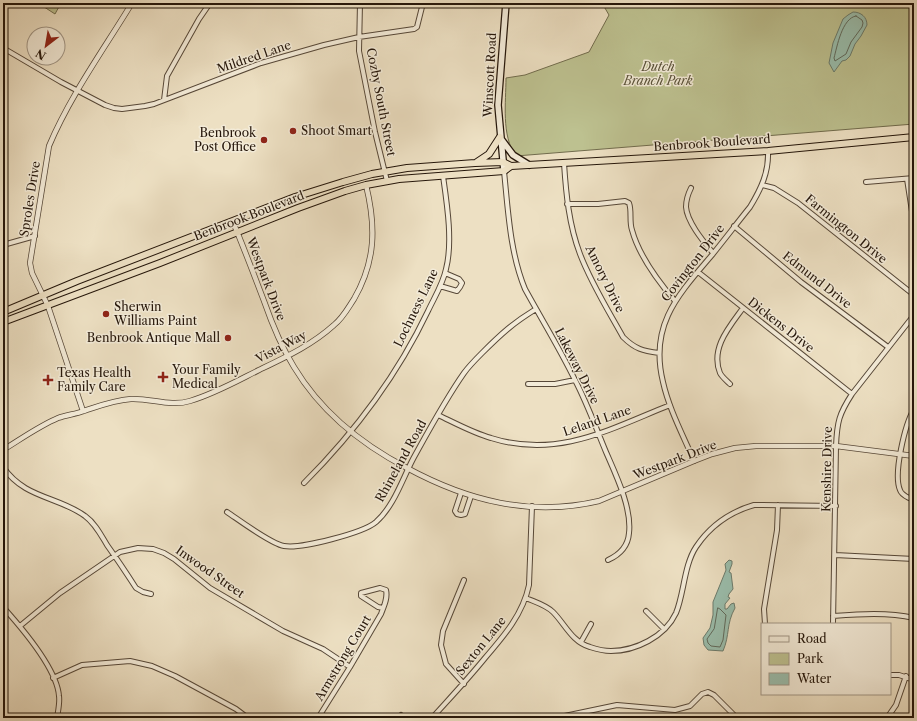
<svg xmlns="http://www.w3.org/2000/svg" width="917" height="721" font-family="'Libre Caslon Text',serif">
  <rect width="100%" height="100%" fill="#ede0c3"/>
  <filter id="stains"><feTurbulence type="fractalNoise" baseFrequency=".005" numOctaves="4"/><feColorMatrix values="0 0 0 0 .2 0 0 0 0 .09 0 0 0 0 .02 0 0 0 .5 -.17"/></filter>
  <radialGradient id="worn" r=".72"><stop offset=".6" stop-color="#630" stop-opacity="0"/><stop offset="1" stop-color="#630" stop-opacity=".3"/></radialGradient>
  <!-- green -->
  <path fill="#bdc190" stroke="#716c4d" d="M38,3H61L55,14Z
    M602,3H914V124L516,156C501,136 506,102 506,78L525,75L589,52L609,15Z"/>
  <!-- water -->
  <path fill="#9abead" stroke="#6b7b6c" d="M853,12C861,12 867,17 867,25L861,36L855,44L850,56L846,60L842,61L834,72L829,63L833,43L843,19L848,15Z
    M729,560L732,561V564L729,572L731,573L733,589L729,594L728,597L730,598L725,604V609H727L731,604L734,603L735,608C726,624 730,635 723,651L708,650L704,645L703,638L710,628L713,615V602L726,570L725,564Z"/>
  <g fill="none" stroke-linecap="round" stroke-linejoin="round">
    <!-- shore -->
    <path stroke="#606a5c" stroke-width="1" d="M856,16L862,20L863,23L862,27L851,42L846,54L835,61L834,58C837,47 842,18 856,16Z
      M718,608L720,609L726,615L723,640L720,647L711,646L708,643L707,639L714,629Z"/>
    <!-- minor casing -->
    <g stroke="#574838" stroke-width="6">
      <path id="minor" d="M212,3L228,5L239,3
        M360,3L359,51L375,132L387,181
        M3,48L61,82L105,105L114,108L122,109L145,106L154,104L261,63L324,45L359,37L414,29L417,27L423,3
        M164,100L167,76L199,19L210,3
        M564,163C566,194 569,225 580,254C591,283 608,310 623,337C635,349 643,351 659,353
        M504,171C508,210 510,253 525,289C542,320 560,349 575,380C587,403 596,428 606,452C616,475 632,508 629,533C628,547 619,555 608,560
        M907,179L913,218
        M866,182L914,178
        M762,185L774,188L798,203L914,295
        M691,188C688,194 686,200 686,207C687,222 704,242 713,253
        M567,204H598L625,201L629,203C632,211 629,221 632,230C639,256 657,280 675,301
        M734,226L801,282L888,347
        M3,245L35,236
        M698,272L852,394
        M440,286L457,291L460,287L462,283L459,279L445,273
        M528,384H555L575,380
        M730,384C727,381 722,377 720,373C710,348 730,326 743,308
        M438,415C455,423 473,433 491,438C558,459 610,429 670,405
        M694,461C683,435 669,409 663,382C649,325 678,295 712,255C725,239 737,223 750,207C761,189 769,172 768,151
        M3,467C25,499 58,496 85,516C95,523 101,535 107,545C117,559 127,574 136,588L143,592L151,594
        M304,483C354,433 397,376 428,311C434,298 443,284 446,269C453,242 447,204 443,176
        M461,493L455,511L457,514L461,515L465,514L471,496
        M909,498C905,496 901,494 900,490C893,474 905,424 914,409
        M227,512C239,520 271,544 284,546C301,549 363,533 376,522C394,506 402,480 413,459C429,430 445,400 464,373C469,366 476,359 482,353C501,334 513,323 536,309
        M835,555L914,559
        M464,580L443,631L441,645L446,664L464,684
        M526,598C535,602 546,605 553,612C565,624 572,642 590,647C596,649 604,651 611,651C635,651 665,637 676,613C684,594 684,565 696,547C710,526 730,512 754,505L836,506
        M3,607C21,627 57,669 59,696C60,703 58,711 57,718
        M646,611L664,629
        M833,616C860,614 888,612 914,618
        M765,624L764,609L777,530L778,505
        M833,624L836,446C837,422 839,414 852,394L914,315
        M20,626L60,593L120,552L138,548L153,549L164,553L174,559L210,588L283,631L323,649L350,667
        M581,642L591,624
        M890,675H899L914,680
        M53,678L82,665L130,661L152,666L175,676L236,709L248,718
        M401,715L404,718
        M318,718L350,667L381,614C384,606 388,598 386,590L380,588L361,593V596L378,607L383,608
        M432,718C450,698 468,679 485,658C504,636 523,614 529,585L532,506
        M555,718L617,705L675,710L690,706L702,694L708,692L714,695L737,718
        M887,718L896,705L906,676"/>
    </g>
    <!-- tertiary casing -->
    <g stroke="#574838" stroke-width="6">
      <path id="tertiary" d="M233,222C244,248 254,275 264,301C272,324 281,346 294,367C321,412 361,444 407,468C468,501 531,517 599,501L694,461L712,454L735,448L756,446H836L914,456
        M83,411L48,306L32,273L30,263L49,146C70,96 104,49 132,3
        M3,450C21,439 39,426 58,418C66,415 76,414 84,411C99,406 114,400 131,399C151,398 170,407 190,401C214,394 237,381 259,370C286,357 312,345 334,325C343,318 348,308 354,299C376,261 376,226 366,185"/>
    </g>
    <!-- secondary casing -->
    <g stroke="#25160a" stroke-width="8">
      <path id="secondary" d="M501,139L513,155L529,165
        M504,171L498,105L506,3"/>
    </g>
    <!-- trunk casing -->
    <g stroke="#25160a" stroke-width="8">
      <path id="trunk" d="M477,162L489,154L500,137
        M3,312L77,281L295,197L343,182L372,174L407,168L475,163L503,162L511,166
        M3,322L160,263L298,208L345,191L366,185L399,179L504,171L511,166L768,151L914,137"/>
    </g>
    <!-- minor -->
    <use href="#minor" stroke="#f3ebd8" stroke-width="4"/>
    <!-- tertiary -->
    <use href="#tertiary" stroke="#f3ebd8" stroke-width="4.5"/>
    <!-- secondary -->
    <use href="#secondary" stroke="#f3ebd8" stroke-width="5.5"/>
    <!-- trunk -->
    <use href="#trunk" stroke="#ede0c3" stroke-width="6"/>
  </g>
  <!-- markers -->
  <g fill="#8f2418" stroke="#f3ebd8" stroke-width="1.5">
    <circle cx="293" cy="131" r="4"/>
    <circle cx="264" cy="140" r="4"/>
    <circle cx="106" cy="314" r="4"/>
    <circle cx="228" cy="338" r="4"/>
    <path d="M161 371h4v4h4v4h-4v4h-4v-4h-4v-4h4z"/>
    <path d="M46 374h4v4h4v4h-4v4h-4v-4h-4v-4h4z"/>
  </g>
  <g text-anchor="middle" stroke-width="3" stroke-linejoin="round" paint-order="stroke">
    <!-- street labels -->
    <g font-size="12" fill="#25160a" stroke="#f3ebd8">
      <text transform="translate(254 57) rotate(-19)" y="4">Mildred Lane</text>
      <text transform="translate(490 75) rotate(-87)" y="4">Winscott Road</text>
      <text transform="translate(381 102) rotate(79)" y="4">Cozby South Street</text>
      <text transform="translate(712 143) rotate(-4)" y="4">Benbrook Boulevard</text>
      <text transform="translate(30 199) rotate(-81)" y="4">Sproles Drive</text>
      <text transform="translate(249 216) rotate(-21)" y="4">Benbrook Boulevard</text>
      <text transform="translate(846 229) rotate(39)" y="4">Farmington Drive</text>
      <text transform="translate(693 263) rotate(-52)" y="4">Covington Drive</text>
      <text transform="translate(266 279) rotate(69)" y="4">Westpark Drive</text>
      <text transform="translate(605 279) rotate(64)" y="4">Amory Drive</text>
      <text transform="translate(817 280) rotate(38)" y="4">Edmund Drive</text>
      <text transform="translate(416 308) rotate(-64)" y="4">Lochness Lane</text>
      <text transform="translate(781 325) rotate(38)" y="4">Dickens Drive</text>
      <text transform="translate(281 347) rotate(-28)" y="4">Vista Way</text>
      <text transform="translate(577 366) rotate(63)" y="4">Lakeway Drive</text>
      <text transform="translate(597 421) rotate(-19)" y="4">Leland Lane</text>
      <text transform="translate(675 460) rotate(-21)" y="4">Westpark Drive</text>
      <text transform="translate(401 461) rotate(-61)" y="4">Rhineland Road</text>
      <text transform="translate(827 469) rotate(-89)" y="4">Kenshire Drive</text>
      <text transform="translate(210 572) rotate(35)" y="4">Inwood Street</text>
      <text transform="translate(481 646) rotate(-51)" y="4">Sexton Lane</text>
      <text transform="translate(343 658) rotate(-59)" y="4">Armstrong Court</text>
    </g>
    <!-- park labels -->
    <g font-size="12" font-style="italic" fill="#5a5239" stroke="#f3ebd8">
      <text x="658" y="71">Dutch<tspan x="658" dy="14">Branch Park</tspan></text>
    </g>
    <!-- poi labels -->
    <g font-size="12" fill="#25160a" stroke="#f3ebd8" text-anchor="start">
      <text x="301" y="135">Shoot Smart</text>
      <text x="256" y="137" text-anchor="end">Benbrook<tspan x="256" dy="14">Post Office</tspan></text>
      <text x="114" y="311">Sherwin<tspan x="114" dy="14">Williams Paint</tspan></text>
      <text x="220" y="342" text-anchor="end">Benbrook Antique Mall</text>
      <text x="172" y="374">Your Family<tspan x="172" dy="14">Medical</tspan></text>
      <text x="57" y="377">Texas Health<tspan x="57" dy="14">Family Care</tspan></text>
    </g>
  </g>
  <!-- margin -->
  <rect width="917" height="721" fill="none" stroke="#ede0c3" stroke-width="16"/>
  <rect x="4" y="4" width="909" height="713" fill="none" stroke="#25160a" stroke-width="2"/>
  <rect x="8" y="8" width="901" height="705" fill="none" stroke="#25160a"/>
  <!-- legend -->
  <rect x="761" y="623" width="130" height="72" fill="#f3ebd8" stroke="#a19686"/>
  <rect x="769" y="636" width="20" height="6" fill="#f3ebd8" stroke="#a19686"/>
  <text x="797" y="643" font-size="12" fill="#25160a">Road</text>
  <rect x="769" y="653" width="20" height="12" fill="#bdc190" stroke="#a19686"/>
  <text x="797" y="663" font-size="12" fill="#25160a">Park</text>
  <rect x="769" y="673" width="20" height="12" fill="#9abead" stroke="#a19686"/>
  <text x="797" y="683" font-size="12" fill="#25160a">Water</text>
  <!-- north arrow -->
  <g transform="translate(46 46) rotate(211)"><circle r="19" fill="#f3ebd8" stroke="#a19686"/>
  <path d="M0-3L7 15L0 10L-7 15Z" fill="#8f2418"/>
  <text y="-6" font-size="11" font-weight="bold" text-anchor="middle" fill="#25160a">N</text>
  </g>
  <rect width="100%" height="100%" filter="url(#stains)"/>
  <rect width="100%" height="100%" fill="url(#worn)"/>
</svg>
